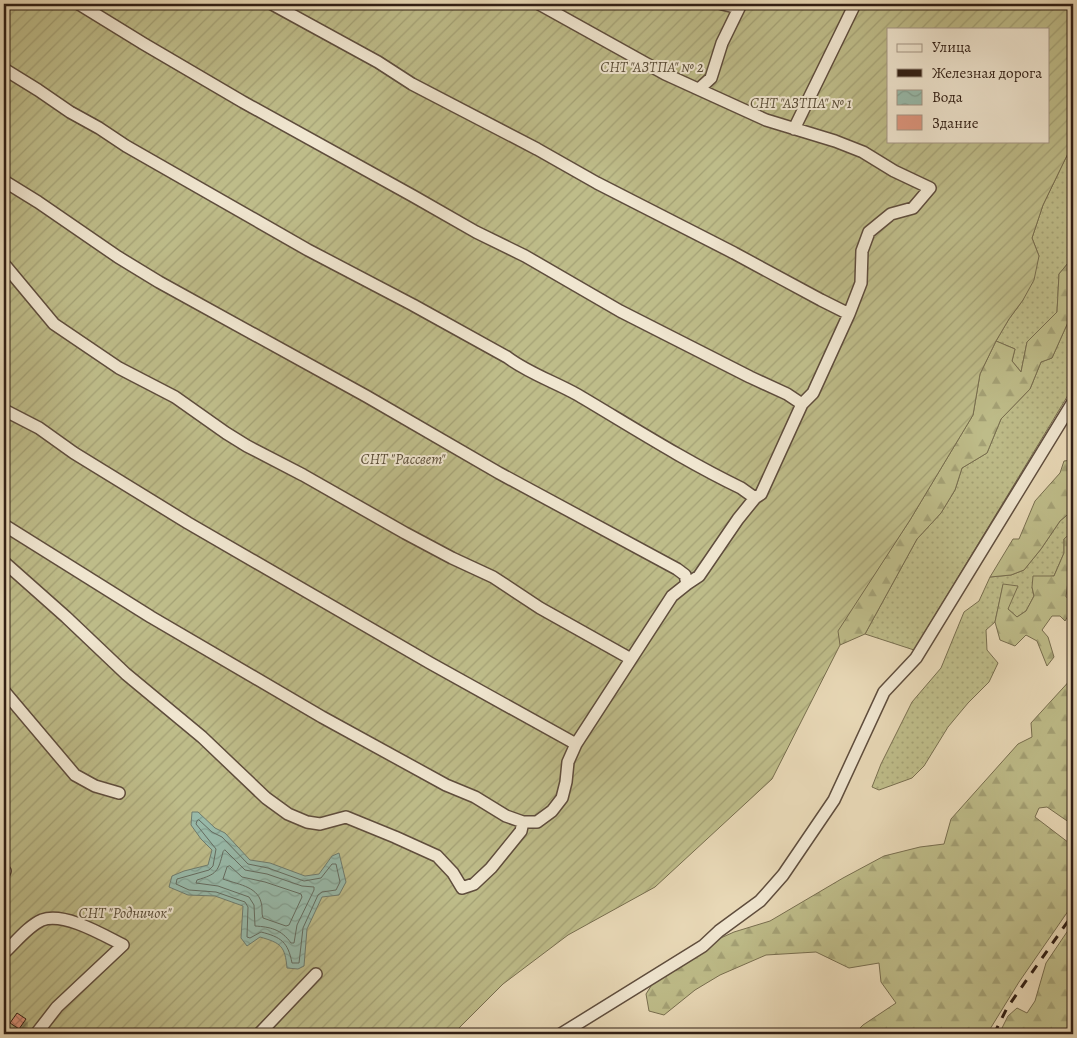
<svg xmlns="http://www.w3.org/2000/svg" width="1077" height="1038" font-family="Alegreya,serif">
  <defs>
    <pattern id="grass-dots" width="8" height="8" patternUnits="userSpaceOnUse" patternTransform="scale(1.25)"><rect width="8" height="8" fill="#bebc89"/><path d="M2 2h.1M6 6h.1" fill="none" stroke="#a4a175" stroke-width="1.8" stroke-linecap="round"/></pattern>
    <pattern id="forest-firs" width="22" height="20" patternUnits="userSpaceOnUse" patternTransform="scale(1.25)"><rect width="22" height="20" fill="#bebc89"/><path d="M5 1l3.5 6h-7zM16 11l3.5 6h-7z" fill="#a4a175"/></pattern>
    <pattern id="garden-furrows" width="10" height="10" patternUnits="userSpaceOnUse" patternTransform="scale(1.25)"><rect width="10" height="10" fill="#bebc89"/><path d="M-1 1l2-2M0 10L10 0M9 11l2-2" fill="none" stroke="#a4a175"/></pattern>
    <pattern id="water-waves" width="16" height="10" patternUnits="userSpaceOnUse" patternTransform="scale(1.25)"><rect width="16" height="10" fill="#98baaa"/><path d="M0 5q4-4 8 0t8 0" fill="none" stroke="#839f91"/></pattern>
    <pattern id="building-cross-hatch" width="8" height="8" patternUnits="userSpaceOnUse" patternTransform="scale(1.25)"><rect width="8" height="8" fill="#de967e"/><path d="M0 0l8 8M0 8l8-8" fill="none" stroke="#b57a66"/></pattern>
    <filter id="shadow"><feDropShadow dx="2.5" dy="4.5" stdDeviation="1" flood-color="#0004"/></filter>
  </defs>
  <rect width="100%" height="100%" fill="#e8d8b6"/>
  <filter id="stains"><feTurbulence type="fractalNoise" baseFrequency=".004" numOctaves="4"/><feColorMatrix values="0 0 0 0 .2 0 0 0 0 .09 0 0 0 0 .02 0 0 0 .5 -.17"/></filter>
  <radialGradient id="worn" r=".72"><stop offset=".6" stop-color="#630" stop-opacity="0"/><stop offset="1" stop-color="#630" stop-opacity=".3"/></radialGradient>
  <!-- grass -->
  <path fill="url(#grass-dots)" stroke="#786e4f" d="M1073,143V257L1059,274L1057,312L1027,342L1021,372L1012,361L1015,349L996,341L1009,319L1023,300L1039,256L1032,238L1043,205Z
    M1073,311V387L914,650L865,634L917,539L941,513L955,490L962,468L987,453L1001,419L1030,389L1041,362L1052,358Z
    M1073,510V531L1064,539V553L1054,576L1045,577L1032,587L1034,596L1026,611L1017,617L1008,609L1003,585L995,622L986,630L987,650L998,663L989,682L968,703L948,727L924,766L912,778L879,790L872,787L881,764L912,702L941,668L964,612L979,601L990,577L1011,575L1024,570L1041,549L1060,521Z"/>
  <!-- forest -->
  <path fill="url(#forest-firs)" stroke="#786e4f" d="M1073,257V311L1052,358L1041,362L1030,389L1001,419L987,453L962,468L955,490L941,513L917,539L865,634L840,645L837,631L910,520L973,415L980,374L996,341L1015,349L1012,361L1021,372L1027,342L1057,312L1059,274Z
    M1072,450L1073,510L1060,521L1041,549L1024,570L1011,575L990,577L1013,539H1019L1035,501L1060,473L1064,461L1072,460Z
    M1073,531V573L1068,581L1066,597L1073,600V608L1065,621L1060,616H1052L1042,630L1048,637L1054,657L1047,666L1037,641L1026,635L1015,646L1000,640L995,622L1003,584L1018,586L1008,609L1017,617L1026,611L1034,596L1032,587L1033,576H1054L1064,553V539Z
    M1073,677V825L1047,807L1039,808L1035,817L1073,846V904L1019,982L987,1034H854L863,1025L896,1003L881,982L879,963L849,968L816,952L766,955L720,975L695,990L664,1015L649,1011L646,994L658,975L703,946L734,932L770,921L843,878L884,856L920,847L944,844L951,819L1018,744L1032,737L1031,723Z
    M1073,923V1034H999L1008,1016L1017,1008L1027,1013L1035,1001L1046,963Z"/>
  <!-- garden -->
  <path fill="url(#garden-furrows)" stroke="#786e4f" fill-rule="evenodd" d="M4,4H1073V143L1043,205L1032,238L1039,256L1034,280L1023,300L1009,319L996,341L980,374L973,415L910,520L838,631L840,645L772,779L655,887L568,935L503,984L453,1034H4ZM888,29H1048V141H888Z"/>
  <!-- water -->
  <path fill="url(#water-waves)" stroke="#6f7c6e" d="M192,812H198L215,828L225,833L250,860L270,863L305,876L319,874L332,856L339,853L346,882L339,895L322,897L307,929L304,966L298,969L287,968C285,946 281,943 260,937L247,946L241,938L243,906L215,896L188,895L169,887L172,876L184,871L208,865L212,850L201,839L191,825Z"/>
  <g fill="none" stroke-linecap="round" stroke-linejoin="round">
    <!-- shore -->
    <path stroke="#646c60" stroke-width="1" d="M199,820L212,832L222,837L248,864L268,868L304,881L321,878L332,864H336L340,882L336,890L322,892L318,895L303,928L299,963H292C288,942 281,937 261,932L250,938L247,937L248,907L245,902L216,892L189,890L176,884L177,879L209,870L213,866L216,849L196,824L197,821Z
      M225,850L245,870L267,874L302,886L314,887V890L297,925L294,943H291C281,929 270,927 255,926L254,905L249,897L218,886L196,883L197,880C217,874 218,872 223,852Z
      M230,866L242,877L265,882L301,894L302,897L289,925L286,926L263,918C261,913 263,907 261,902C257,886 236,884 223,879L227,867Z"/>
  </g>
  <!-- building -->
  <path fill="url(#building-cross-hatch)" stroke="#311f15" filter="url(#shadow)" d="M17,1013L26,1019L19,1029L10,1023Z"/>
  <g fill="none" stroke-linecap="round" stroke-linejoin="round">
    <!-- minor casing -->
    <g stroke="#5f4d3d" stroke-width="14">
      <path id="minor" d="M79,4L144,44L243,102L413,196L476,232L525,256L620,311L750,377L787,394L802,404
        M539,4L665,74L766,120L835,141L863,152L894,171L930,188L913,208L891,214L869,232L862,251L861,283L849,314
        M722,4L739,8
        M4,69L38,90L70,112L99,128L126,146L308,250L413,305L507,357C528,373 555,382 578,395C632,427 685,461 741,488L755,498
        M699,89L711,78L722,43L741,4
        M794,129L855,4
        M4,181L38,202L118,257L159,282L366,396L499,473L677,569L685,575L687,584
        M4,264L54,324L119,368L175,397L226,433L247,446L303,475L405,533L452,558L493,577L540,608L631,659
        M4,410L39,428L74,453L188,523L430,663L576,744
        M4,525L151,617L322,717L446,785L475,797L506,816L523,822
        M4,562L66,617L126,674L202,737L266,798L288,814L307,822L320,824L346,817L395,837L437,856L453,873L462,888L474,884L491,868L521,831L523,822H537L552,811L562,798L566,782L568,762L576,744L672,596L687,584L699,576L738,519L755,498L761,494L802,404L813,393L849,314L821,300L734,253L597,183L537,149L412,84L378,62L272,4
        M4,691L75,775L95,786L119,793
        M4,873L5,871
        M4,953C15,943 28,926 42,920C65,912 103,935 123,945L57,1007L36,1034
        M259,1034L316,974
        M561,1034L703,946L719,931L760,901L783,875L834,800L884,692L916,658L1073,402"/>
    </g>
    <!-- minor -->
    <use href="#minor" stroke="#f0e6d0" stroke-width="11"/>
    <!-- rail -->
    <path stroke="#311f15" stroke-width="3" stroke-dasharray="9 9" stroke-linecap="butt" d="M994,1034L1007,1008L1073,914"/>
  </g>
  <g text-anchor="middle" stroke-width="4" stroke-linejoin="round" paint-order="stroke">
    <!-- park labels -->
    <g font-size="15" font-style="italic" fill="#5b4e38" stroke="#f0e6d0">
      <text x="652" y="72">СНТ "АЗТПА" № 2</text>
      <text x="801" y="108">СНТ "АЗТПА" № 1</text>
      <text x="403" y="464">СНТ "Рассвет"</text>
      <text x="125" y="918">СНТ "Родничок"</text>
    </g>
  </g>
  <!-- margin -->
  <rect width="1077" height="1038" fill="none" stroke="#e8d8b6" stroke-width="20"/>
  <rect x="5" y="5" width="1067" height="1028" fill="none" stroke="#311f15" stroke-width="2.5"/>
  <rect x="10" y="10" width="1057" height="1018" fill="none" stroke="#311f15"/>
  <!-- legend -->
  <rect x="887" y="28" width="162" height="115" fill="#f0e6d0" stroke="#a49685"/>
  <rect x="897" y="44" width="25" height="8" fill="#f0e6d0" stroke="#a49685"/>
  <text x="932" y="52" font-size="15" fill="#311f15">Улица</text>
  <rect x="897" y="69" width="25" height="8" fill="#311f15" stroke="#a49685"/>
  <text x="932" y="78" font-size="15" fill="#311f15">Железная дорога</text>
  <rect x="897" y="90" width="25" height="15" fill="url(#water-waves)" stroke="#a49685"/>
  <text x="932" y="102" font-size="15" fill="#311f15">Вода</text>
  <rect x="897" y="115" width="25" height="15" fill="#de967e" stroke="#a49685"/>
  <text x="932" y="128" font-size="15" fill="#311f15">Здание</text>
  <rect width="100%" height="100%" filter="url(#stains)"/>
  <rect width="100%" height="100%" fill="url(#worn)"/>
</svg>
